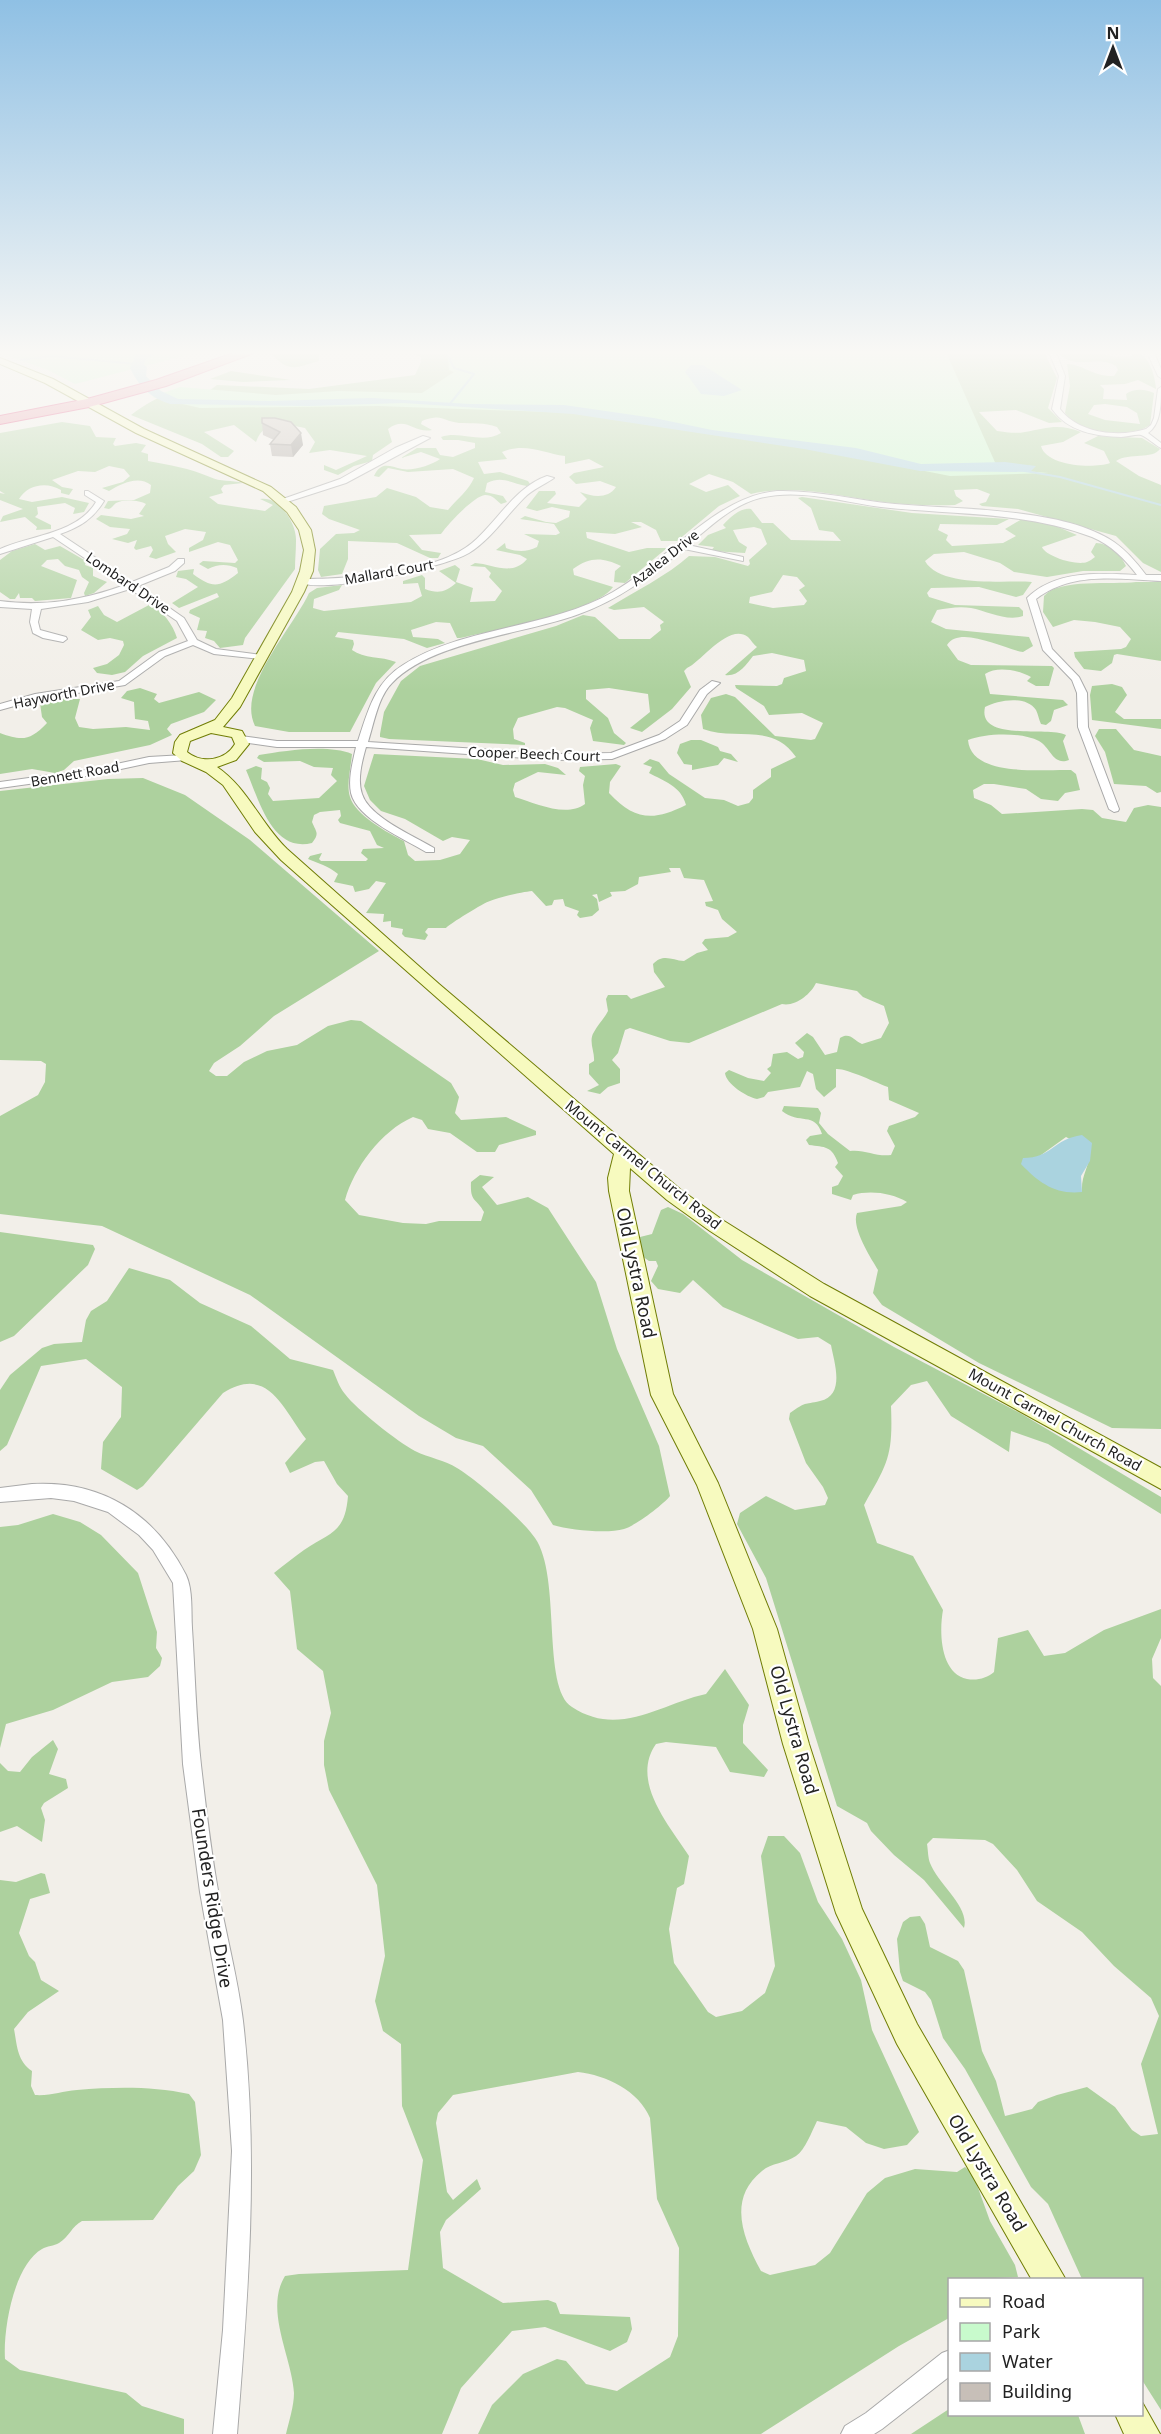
<svg xmlns="http://www.w3.org/2000/svg" width="1161" height="2434" font-family="'Noto Sans',sans-serif">
  <rect width="100%" height="100%" fill="#f2efe9"/>
  <!-- forest -->
  <path fill="#add19e" fill-rule="evenodd" d="M297,350H323L319,352V361C296,367 291,374 271,354Z
    M402,350H1043L1057,378L1048,408L1062,422L1049,423L1016,410L979,412L997,431C1005,432 1016,434 1025,432C1046,428 1060,423 1081,432L1063,442L1041,446C1046,466 1093,469 1110,463L1104,451L1084,443L1098,436L1142,438L1160,449C1152,460 1130,452 1116,461L1139,476L1161,485V572L1143,563L1116,536L1018,509L982,506L979,504L986,502L990,494L977,489L954,490L956,496L963,501L955,505C930,506 901,505 876,501C833,495 794,484 751,494L733,482L709,474L689,484L706,492L728,485L740,496L719,506L677,541H661L656,530L641,522H631L642,527L615,534L586,532L587,538L629,552L647,548H667L625,583L614,582L615,571L621,566C602,557 590,557 573,569L574,575L613,587C598,611 490,631 460,638H457L450,623L436,622L411,630L413,637L438,639L445,643L427,648L404,639L338,632L335,637L353,640L354,644L352,650C364,659 381,656 396,662L376,683L350,732H289L255,726C236,688 293,628 309,593L317,588L342,585L339,590L314,599L313,608L324,611L411,602L422,596L418,583L403,584V581L422,575L425,578V589C438,594 446,592 456,583L439,571L455,565L460,569L456,582L473,588L470,602L495,601L502,591L489,577L491,573L485,567L470,566L475,563C493,564 512,577 527,559L520,555L496,550L505,543L506,548C517,552 527,552 537,547L539,541L524,534L556,535L560,533L554,524L520,519L525,516L546,522L556,523L569,517L570,511L552,507L537,511L526,508L539,491H555L556,494L547,503L579,507L587,499L580,492C593,497 608,499 616,487L600,481L576,484L569,477L574,473L604,467L589,459L565,464V456C543,453 525,442 502,452L507,459L478,462L484,474L500,472L528,481L530,484L527,486C512,484 503,475 487,483L485,492L503,496L507,502L501,504C496,500 493,495 485,495C474,496 448,524 441,534L409,535L422,550L441,553L438,558H430L397,543L348,541V559L342,574L321,577L318,570L320,549L336,534L354,533L360,530L329,519L322,514L324,506L376,497L387,488L416,497L430,507L448,510C457,499 469,490 474,478L453,469L408,472L388,468L379,477L374,476C381,461 389,466 402,469C413,471 432,465 440,459L421,452L401,458L417,448H436L440,455L453,457L475,448V443L458,440H443L441,437C461,430 482,445 501,433L497,427C484,422 473,424 459,423C442,421 443,413 422,421L421,424L432,430C414,434 406,415 388,429L392,442L373,455L372,461L354,466L338,475L324,470V465L336,470L367,456L330,450L309,453L315,442L305,428C284,424 264,419 256,442L234,425L204,432L234,451L228,457H221L202,444L131,415C143,406 160,395 175,392C193,389 201,399 217,385L309,389L415,375L421,362V357Z
    M1070,350L1089,351L1116,357L1132,356L1131,350C1148,351 1155,374 1156,389L1138,380L1125,384L1100,385L1104,389L1103,399L1127,400L1126,394C1134,388 1146,389 1154,393L1150,425C1130,439 1079,433 1065,413L1070,386L1067,364C1082,364 1094,377 1114,376L1118,370L1116,366C1096,353 1075,373 1057,351ZM1105,404L1127,407L1137,413L1140,424L1105,420L1088,414L1094,405Z
    M231,371L291,380L243,382L210,379Z
    M62,422L90,426L96,437L116,438L113,444L115,446L136,443L146,445L141,452L148,454V461C170,465 189,468 210,477C220,482 232,480 243,483L224,485L221,489L223,493L209,497L218,504L265,511L273,505L260,499C279,495 297,524 296,541C296,551 295,559 295,569L245,638L243,645L220,648L214,641L205,638L207,631L197,630L200,618L189,613L190,610L219,597L217,593L179,608L172,603L198,587L186,579L176,577L178,571L194,569L193,574C212,588 219,588 238,573L237,568C227,564 218,564 208,569L199,564L203,561L235,563L238,560L230,545L218,542L189,552V548L203,540L206,532L185,529L165,536L168,544L176,552L156,559L149,557L153,550L151,546L136,550L134,548L137,540L128,543L112,539L127,534L130,529L110,527L96,519L101,515L131,519L144,516L139,514L146,504C140,500 123,499 116,503C113,505 112,508 109,509L104,508L108,501L134,500L150,493L151,485C138,475 121,484 109,491L102,488L123,482L130,476L124,469L109,466L95,472L78,471L52,480L62,487L73,489L69,495L61,493V490C46,481 27,485 19,499L32,502L62,497L89,503L84,512L73,514L75,508L65,503L37,507L38,514L35,517L51,525V529L36,530L37,527L25,517L0,522L3,516L23,509L0,500V493L5,494L0,491V433Z
    M802,497L912,513L1009,519L997,525L940,524L938,530L948,535L946,540L952,546L1003,543L1016,536L1005,529L1022,519L1051,524L1077,535L1042,547C1045,556 1076,566 1087,562C1090,561 1092,559 1095,557L1091,552L1096,543C1109,543 1121,555 1126,566L1120,571H1083L1047,577L1014,572L1000,563L964,552L934,554L925,561C940,588 1005,580 1032,582L1023,595L1016,597L979,587L931,588L927,593L929,597L955,605L1019,607L1023,611V616C1007,622 987,611 971,608C960,606 948,608 937,610L931,622L946,629L1029,637L1033,646L1023,652C1003,649 960,625 947,645L958,660L971,665L1052,666L1054,668L1049,686H1036L1027,681L1031,677C1018,670 997,666 985,674L990,694L1063,700L1068,705L1054,710L1051,721L1046,725L1041,724C1039,720 1038,714 1036,710C1026,695 998,700 985,707C977,742 1047,726 1066,735L1063,741L1069,760C1053,766 1051,748 1039,741C1021,732 986,733 968,740C971,778 1044,769 1071,770L1076,774L1080,790L1065,793L1058,801L1041,799L1026,789L994,784H984L973,790L974,798L991,805L1002,814L1082,809L1093,810L1102,818L1126,822L1134,808L1148,805L1161,807V1429L1112,1428L979,1363L882,1305L873,1293L878,1270C870,1257 851,1227 857,1213L901,1206L907,1202C892,1193 870,1190 853,1195L851,1200L832,1194V1187L838,1185L843,1176L835,1167L838,1163C832,1146 825,1147 809,1145L806,1140L810,1136L822,1134C815,1111 799,1125 782,1111L784,1106L818,1108L821,1113L819,1123L828,1134L850,1151C864,1149 876,1157 891,1155L895,1146L887,1131L889,1126L915,1117L919,1113L889,1100L888,1087C877,1083 846,1068 836,1069V1087L824,1097L816,1089L813,1074L807,1071L800,1087L768,1092L764,1097L757,1099C747,1097 726,1084 725,1073L729,1070L748,1078L764,1081L771,1073L767,1069L771,1066L773,1054L787,1052L798,1059L803,1057L804,1052L795,1043L807,1033L813,1037L825,1055L837,1052L840,1038C850,1032 853,1040 862,1044L881,1038L889,1023L884,1006L863,997L857,991L816,983C811,994 795,1007 782,1004L689,1043L670,1041L630,1028L625,1030L618,1053L612,1060L620,1069V1083L608,1087L600,1094L587,1091L599,1085L589,1074V1064L594,1061C595,1052 588,1041 594,1032C598,1024 604,1019 608,1011L606,999L608,995H627L631,999L665,987L654,972L653,964C663,953 672,960 684,961L697,953L708,950L702,943L705,939L728,937L737,932L722,919L718,910L706,906L705,902L713,901L704,880L684,878L680,868H669L671,872L639,877L638,884L625,891L610,892L612,896L599,902L597,894L592,895L597,899L599,910L592,916L580,918L577,915L579,911L565,906L563,899L554,900L552,905L546,906L532,891C522,892 500,897 490,901C485,902 448,925 446,928H428L425,932L428,935L425,940L405,937L402,934L403,929L391,927V921L383,922L384,914L366,913L386,883L376,881L369,889L355,892L353,886L334,882L338,874C328,866 318,863 308,859L310,856L322,853L319,859L321,861H366L368,859L361,853L363,849L384,848L377,845L370,831L340,823L338,820L341,816L340,810L320,812L314,815L312,822C316,832 320,833 312,843C272,853 259,800 246,770L256,766L262,768L261,779L267,782L270,788L268,794L273,801L319,798L337,781L331,775L333,768L314,767L300,761L264,762L257,758L259,755C285,751 327,744 352,754C351,767 346,785 350,797C355,815 388,833 404,841L408,855L415,861L440,860L460,854L470,840L452,837L443,841L405,819L381,811L370,800L364,786L374,754L477,759L503,765L545,764L558,768L566,775L538,772L515,783L513,790L515,797C535,803 566,818 585,804L583,785L585,776L579,771L580,767L616,764L621,766L610,782L609,793C635,821 654,821 686,805C681,786 664,781 649,773L652,767L643,764L650,759L659,762L669,774L705,798L724,800L738,806L749,803L753,798V790L771,777V769L796,757C772,722 735,741 703,729L701,715L711,698L726,694L735,697L775,736L811,740L815,739L823,723L802,713L769,715L764,706L736,688L735,685L777,686L782,684L784,678L806,671L804,660L772,653L753,656C746,665 738,677 725,675L757,647C754,645 751,640 748,637C729,622 701,662 687,668L684,671L691,687L672,709L642,732L630,728L650,712L648,694L609,688L586,690V699L608,718L614,733L626,743L624,745L593,741L590,728L593,720L565,708L557,707L518,718L513,729L514,739L525,743V745L389,739L380,737V734L384,712L401,681L420,666L556,626L583,615L595,617L619,639H650L661,630L660,625L664,622L644,607L614,610L608,608C634,592 668,575 689,556L715,557L748,566L750,564L749,560L767,544L761,529L754,527L733,530L739,542L747,547L745,553L711,551L714,547L698,545L708,535L726,528L723,525C730,517 741,507 751,509L762,523H773L791,540L841,541L833,532L819,530L811,508L798,498ZM783,575L797,577L805,586L799,590L807,601L804,605L773,608L749,603L750,597L772,592ZM1066,1137L1089,1149C1091,1167 1081,1172 1082,1192L1037,1158Z
    M35,544L45,550L60,546L86,561L85,565L93,568V576L107,582L94,593L85,596L84,593L89,582L82,577L79,570L65,566L58,559L47,560L41,566L77,580L71,598L35,601L32,598H20L19,593L15,599H10L0,592V560L12,551Z
    M1136,582H1161V661L1117,654L1114,655L1112,663L1101,671L1084,669L1075,657L1074,652L1121,649L1126,647L1131,639L1120,627L1095,622L1074,620L1053,627L1043,612L1044,596C1059,578 1113,585 1136,582Z
    M149,605C163,610 173,625 177,638L143,656L125,672L112,675L97,673L93,668L107,664L119,655L124,645L123,641L110,638L98,640L81,630L91,617L88,610L98,606L104,615L117,622Z
    M1112,684L1122,687L1127,695L1115,712L1124,719H1161V729L1092,720L1090,695L1092,686Z
    M140,688L157,694L154,699L159,703L199,692L216,700L204,712L171,724L167,729L172,735L150,745L74,761L64,770L55,773L32,769L0,774V733C22,741 30,741 47,723L42,717L40,703L52,698L80,699L75,718L79,727L93,729L126,727L150,730L148,721L135,719L134,702L121,698L127,691Z
    M1099,729H1116L1134,750L1161,756V792L1157,793L1146,786L1114,784L1105,752L1095,736Z
    M691,740H701L718,747L720,751L731,754L738,762L724,758L718,765L692,770V765L684,764L677,753L680,744Z
    M143,778L185,795L250,840L379,951L274,1016L240,1046L214,1063L209,1071L216,1076H227L244,1062L267,1051L297,1045L328,1026L351,1020L361,1021L451,1083L459,1097L455,1113L461,1120L506,1117L536,1131V1135L499,1145L495,1152H477L450,1133L428,1129L422,1120L413,1117C381,1131 354,1168 345,1200L359,1215L403,1223L426,1224L439,1221H481L484,1212C476,1197 470,1203 471,1182L480,1175L494,1177L482,1187L497,1205L528,1197L548,1208L596,1282L617,1349L659,1446L670,1496C663,1505 635,1526 624,1529C607,1534 570,1530 553,1525L531,1490L483,1446L456,1438L419,1416L250,1295L102,1226L0,1214V1116L38,1095L45,1082L46,1064L41,1061L0,1060V791L108,779Z
    M668,1207L683,1214L742,1260L894,1347L1020,1413L1161,1497V1514L1048,1444L1011,1431L1009,1452L951,1416L927,1381L911,1385L891,1406C893,1456 888,1463 864,1505L877,1543L913,1556L943,1610C939,1632 940,1673 967,1679C977,1681 987,1678 994,1672L998,1638L1028,1630L1044,1656L1065,1653L1104,1630L1161,1609V1638L1152,1659L1153,1678L1161,1686V2410L1142,2380V2280L1082,2279L1048,2204L1031,2187L965,2069L943,2038L931,2000L925,1992L903,1981L900,1972L897,1939L903,1922L910,1917L920,1916L925,1924L930,1947L958,1961L964,1970L982,2051L996,2081L1005,2116L1032,2109L1038,2102L1057,2095L1087,2087L1115,2107L1132,2130L1141,2136L1158,2134L1141,2064L1159,2016L1151,1998L1114,1966L1082,1932L1037,1901L1017,1870L993,1844L985,1840L933,1838L927,1844C928,1850 928,1858 930,1863C938,1884 970,1907 964,1928L924,1880L894,1855L871,1831L867,1823L837,1806L766,1578L737,1524L740,1513L766,1496L795,1510L825,1505L828,1498L823,1487L806,1463L789,1419L790,1413C807,1401 803,1405 820,1401C846,1395 834,1362 831,1345L818,1337L798,1339L723,1307L693,1280L680,1293L658,1289L651,1281L658,1266L656,1261H649L642,1256L640,1237L652,1234L661,1210Z
    M0,1232L93,1245L95,1249L88,1265L14,1336L0,1342Z
    M129,1268L170,1280L200,1303L251,1326L290,1359L333,1370C336,1377 339,1387 345,1394C356,1409 398,1442 415,1451C429,1458 445,1460 457,1468C477,1480 522,1519 535,1538C562,1577 541,1687 572,1707C619,1738 660,1704 706,1694L725,1669L749,1705L743,1725V1743L768,1770L764,1777L730,1772L716,1747L666,1742L656,1744C630,1781 669,1825 689,1856L684,1884L677,1888L669,1929L674,1963L708,2012L716,2017L742,2011L765,1993L775,1966L761,1856L768,1836H784L800,1853L818,1902L842,1939L861,1980L872,2030L919,2132L907,2145L884,2149L866,2143L846,2127L817,2121C812,2131 805,2150 796,2156C786,2163 771,2163 762,2171C727,2199 743,2238 761,2271L770,2275L815,2265L830,2253L867,2193L885,2178L915,2169L957,2172L965,2167L973,2174L990,2221L1015,2265L1018,2277L950,2280L949,2318L899,2346L761,2434H478L492,2405L523,2374L557,2359L566,2361L586,2384L617,2391L670,2357L678,2336L679,2248L657,2199L650,2118C639,2091 606,2075 578,2072L453,2095L438,2113L436,2123L447,2192L453,2200L477,2179L481,2189L446,2220L440,2232L443,2268L503,2303L548,2300L556,2303L560,2314L630,2317L632,2329L627,2342L610,2351L545,2327L512,2331L461,2388L442,2434H286C289,2421 294,2406 294,2393C292,2357 264,2310 285,2276L299,2274L408,2270L423,2160L402,2106L401,2044L383,2031L375,2001L385,1956L377,1885L329,1790L324,1765V1741L331,1713L323,1671L297,1649L290,1591L274,1573C284,1565 294,1557 304,1550C331,1532 345,1533 348,1496L337,1484L324,1461L315,1462L290,1473L285,1463L306,1439C282,1407 268,1365 223,1393L143,1486L137,1490L101,1469L103,1442L121,1417L122,1387L86,1359L41,1366L7,1445L0,1451V1390L10,1375L42,1348L54,1344L82,1342L86,1320L91,1311L107,1301Z
    M53,1514L80,1522L101,1535L138,1573L157,1632L156,1648L162,1658L160,1666L148,1677L112,1682L53,1710L6,1724L0,1748V1527L18,1525Z
    M53,1740L58,1749L49,1774L66,1779L68,1788L44,1803L41,1808L45,1820L42,1842L17,1826L0,1832V1763L8,1771L20,1772L32,1757Z
    M41,1873L45,1874L50,1893L30,1899L19,1933L29,1956L35,1962L41,1980L59,1991L28,2012L14,2029C17,2045 17,2061 32,2071L31,2086L35,2095C51,2096 62,2091 77,2090C114,2087 152,2086 189,2094L195,2102L201,2155L194,2171L178,2186L153,2220L82,2221C72,2226 69,2237 59,2243C54,2246 47,2246 42,2249C14,2265 3,2329 5,2359L20,2370L126,2393L142,2406L184,2419V2434H0V1880L16,1882Z
    M949,2409L950,2414L1078,2415L1085,2434H911Z"/>
  <!-- park -->
  <path fill="#c8facc" d="M0,350H207L75,384L48,370L0,353Z
    M447,350H945L998,469L1049,473L950,476L819,450L575,413L378,406L200,408L152,397L180,387L276,395L339,391L422,393L454,372L449,370Z"/>
  <!-- water -->
  <path fill="#aad3df" d="M143,350H172L152,355L145,361L144,365L147,367L146,376L161,391L178,399L270,401L372,398L470,404L564,405L654,418L712,430L856,448L921,464L1005,462L1036,466L1030,472L920,471L804,449L573,414L403,403L309,406L170,404C151,398 139,387 130,368L136,354Z
    M691,365H703L742,390L724,396L701,394L685,372Z
    M1082,1135L1092,1143L1090,1161L1081,1176L1082,1192C1056,1195 1039,1183 1021,1164L1023,1158C1052,1158 1053,1139 1082,1135Z"/>
  <g fill="none" stroke-linecap="round" stroke-linejoin="round">
    <!-- stream -->
    <path stroke="#aad3df" stroke-width="2" d="M445,350L454,368L474,374L449,405
      M21,360L51,356L136,364
      M1025,471L1060,477L1161,505"/>
    <!-- street casing -->
    <g stroke="#a9a9a9" stroke-width="2">
      <path id="street" d="M1048,350H1055L1065,376L1060,409C1078,433 1118,438 1146,429L1151,425L1154,418L1158,389L1161,387C1161,404 1161,424 1148,433L1161,443V448C1155,445 1147,437 1141,435C1136,434 1127,437 1121,437C1096,436 1068,432 1052,409L1059,376Z
        M1146,350H1153L1161,369V378L1158,376Z
        M423,436L430,438L346,483L287,502L280,500L340,479L395,448Z
        M547,476L554,478C544,485 533,489 524,498C506,516 491,539 469,553C446,567 320,595 300,582L304,579C350,579 436,573 472,543C497,522 515,487 547,476Z
        M88,491L104,501C93,519 80,527 60,534L132,582L169,567L178,559H184V563L175,571L138,586L184,618L197,640L216,649L262,655V659L214,654L193,645L165,656L125,685L36,700L0,710V704L35,694L119,681L159,652L188,641L177,621L130,589L88,602L41,609L38,622L40,630L66,637L67,639L63,642L43,638L33,633L30,622L32,609L0,607V601C44,607 83,600 125,585L53,537L0,554V549C31,535 77,534 96,502L85,495V491Z
        M777,491C817,490 855,500 895,504C958,510 1062,507 1114,542C1127,551 1137,563 1146,575H1161V581C1118,579 1072,571 1036,599L1052,649L1079,677L1087,693L1088,727L1119,809L1118,811L1114,812L1109,809L1078,727L1077,693L1072,680L1043,650L1027,598C1055,570 1100,573 1137,575C1125,559 1111,545 1092,537C1025,511 952,515 881,507C842,502 800,488 760,498C732,505 710,527 688,545L743,557V561L684,549C651,575 619,600 579,614C526,634 432,641 392,683C378,697 374,723 368,742L555,754L611,753L659,735L680,721L700,690L712,681L720,683L707,694L687,725L665,739L612,759L555,760L366,747C362,761 357,780 362,794C369,817 414,836 434,848V852H426C405,839 357,819 351,793C348,778 353,761 356,747H277L241,742L236,739L241,736L277,741H358C368,711 375,682 403,665C464,626 549,629 613,592C666,562 716,496 777,491Z
        M184,755L189,758L187,760L149,763L93,775L0,788V782L93,769L149,757Z
        M32,1484C102,1480 155,1514 186,1575C193,1590 191,1612 192,1628C195,1673 196,1720 201,1765C206,1809 211,1853 219,1896C227,1938 238,1980 243,2021C259,2159 248,2297 237,2434H213L223,2330L232,2151L223,2020L200,1892L183,1764L173,1583L153,1550L139,1535L108,1512L74,1501L51,1498L0,1502V1488Z
        M950,2350V2376L882,2429L874,2434H841L845,2426L866,2413L942,2353Z"/>
    </g>
    <!-- secondary casing -->
    <g stroke="#707d05" stroke-width="2">
      <path id="secondary" d="M0,358L53,379L144,429L271,487L296,507L311,530L315,550L313,571L304,592L240,707L223,727L242,731L249,744L236,760L217,767C247,787 261,824 287,849L439,984L681,1190L724,1221L824,1284L1161,1468V1489L810,1296L710,1231L667,1200L630,1168L629,1191L673,1394L718,1483L777,1629L809,1744L862,1909L917,2024L1066,2280H1032L897,2044L836,1913L783,1744L753,1629L697,1485L651,1395L609,1191L608,1178L614,1154L281,860L255,832L223,785L206,772L182,761L173,753L175,742L180,735L215,720L232,698L292,592L300,571L304,550L299,530L287,512L263,491L136,433L45,383L0,364ZM211,733L232,737L235,744C225,761 202,764 187,752L190,741Z
        M1142,2402L1160,2434H1124L1115,2414H1142Z"/>
    </g>
    <!-- highway casing -->
    <g stroke="#dc2a67" stroke-width="2">
      <path id="highway" d="M242,350H262L166,386L89,407L0,424V416L87,399L156,380Z"/>
    </g>
    <!-- street -->
    <use href="#street" fill="#fff" fill-rule="evenodd"/>
    <!-- secondary -->
    <use href="#secondary" fill="#f7fabf" fill-rule="evenodd"/>
    <!-- highway -->
    <use href="#highway" fill="#e892a2" fill-rule="evenodd"/>
  </g>
  <!-- wall -->
  <path fill="#aba49e" d="M291,422L303,445L293,457L272,456L270,444L274,440L263,435L262,423Z"/>
  <!-- shaded-wall -->
  <path fill="#8b8681" d="M301,433L303,445L293,457L291,445Z"/>
  <!-- building -->
  <path fill="#c7bfb8" stroke="#8b8681" stroke-width="1.5" d="M262,418H275L291,422L301,433L291,445L270,444L280,432L262,423Z"/>
  <!-- sky -->
  <linearGradient id="sky" x2="0" y2="1"><stop stop-color="#8fc0e4"/><stop offset="0.51" stop-color="#f9f8f5"/><stop offset="1" stop-color="#f9f8f5" stop-opacity="0"/></linearGradient>
  <rect width="1161" height="691" fill="url(#sky)"/>
  <g text-anchor="middle" stroke-width="4.5" stroke-linejoin="round" paint-order="stroke">
    <!-- far-street labels -->
    <g font-size="14" fill="#222" stroke="#fff">
      <text transform="translate(665 558) rotate(-38)" y="5">Azalea Drive</text>
      <text transform="translate(389 572) rotate(-10)" y="5">Mallard Court</text>
      <text transform="translate(128 583) rotate(34)" y="5">Lombard Drive</text>
      <text transform="translate(64 694) rotate(-11)" y="5">Hayworth Drive</text>
      <text transform="translate(534 754) rotate(2)" y="5">Cooper Beech Court</text>
      <text transform="translate(75 774) rotate(-10)" y="5">Bennett Road</text>
    </g>
    <!-- street labels -->
    <g font-size="15" fill="#222" stroke="#fff">
      <text transform="translate(643 1165) rotate(39)" y="5">Mount Carmel Church Road</text>
      <text transform="translate(1055 1420) rotate(29)" y="5">Mount Carmel Church Road</text>
    </g>
    <!-- near-street labels -->
    <g font-size="18" fill="#222" stroke="#fff">
      <text transform="translate(636 1273) rotate(78)" y="6">Old Lystra Road</text>
      <text transform="translate(794 1730) rotate(74)" y="6">Old Lystra Road</text>
      <text transform="translate(212 1898) rotate(81)" y="6">Founders Ridge Drive</text>
      <text transform="translate(987 2173) rotate(59)" y="6">Old Lystra Road</text>
    </g>
  </g>
  <!-- legend -->
  <rect x="948" y="2278" width="195" height="138" fill="#ffffff" stroke="#a7a7a7" stroke-width="1.5"/>
  <rect x="960" y="2298" width="30" height="9" fill="#f7fabf" stroke="#a7a7a7" stroke-width="1.5"/>
  <text x="1002" y="2308" font-size="18" fill="#222222">Road</text>
  <rect x="960" y="2323" width="30" height="18" fill="#c8facc" stroke="#a7a7a7" stroke-width="1.5"/>
  <text x="1002" y="2338" font-size="18" fill="#222222">Park</text>
  <rect x="960" y="2353" width="30" height="18" fill="#aad3df" stroke="#a7a7a7" stroke-width="1.5"/>
  <text x="1002" y="2368" font-size="18" fill="#222222">Water</text>
  <rect x="960" y="2383" width="30" height="18" fill="#c7bfb8" stroke="#a7a7a7" stroke-width="1.5"/>
  <text x="1002" y="2398" font-size="18" fill="#222222">Building</text>
  <!-- north arrow -->
  <g transform="translate(1113 48)" stroke="#ffffff" stroke-width="4.5" paint-order="stroke">
  <path d="M0-4.5L10 22L0 15L-10 22Z" fill="#222222"/>
  <text y="-9" font-size="16" font-weight="bold" text-anchor="middle" fill="#222222">N</text>
  </g>
</svg>
